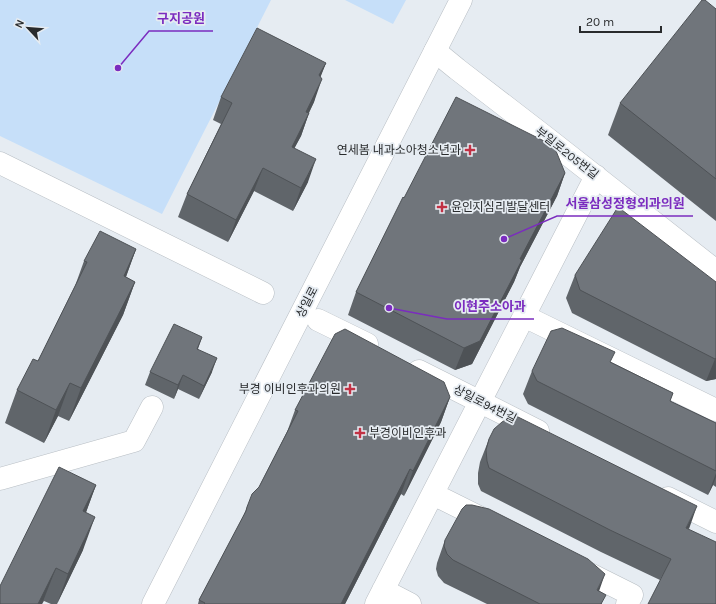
<svg xmlns="http://www.w3.org/2000/svg" width="716" height="604" font-family="Karla,'Noto Sans KR',sans-serif">
  <rect width="100%" height="100%" fill="#e6ecf2"/>
  <!-- green -->
  <path fill="#c6dff9" d="M0,0H271L162,214L0,136Z
    M345,0H406L393,24Z"/>
  <g fill="none" stroke-linecap="round" stroke-linejoin="round">
    <!-- street casing -->
    <g stroke="#b8bec4" stroke-width="23">
      <path id="street" d="M435,51L457,69L548,139L716,271
        M0,163L263,293
        M524,316L716,410
        M318,320L367,344
        M419,371L538,431
        M0,479L134,441L152,407
        M433,494L489,522
        M668,498L716,522
        M576,567L632,595L627,604
        M383,590L410,604
        M376,604L596,176"/>
    </g>
    <!-- secondary casing -->
    <g stroke="#b8bec4" stroke-width="23">
      <path id="secondary" d="M153,604L461,0"/>
    </g>
    <!-- street -->
    <use href="#street" stroke="#fff" stroke-width="22"/>
    <!-- secondary -->
    <use href="#secondary" stroke="#fff" stroke-width="22"/>
  </g>
  <!-- wall -->
  <path fill="#60656a" d="M716,9V221L608,135L620,103Z
    M326,63L320,77L314,102L309,113L301,136L294,148L308,182L293,211L254,191L228,242L178,217L187,194L221,124L213,120L221,97Z
    M565,173L557,196L520,267L514,282L472,364L455,370L348,315L356,292L404,198Z
    M136,249L126,277L135,282L123,315L69,421L58,416L44,443L5,423L17,390L38,361L75,286L84,261Z
    M575,275L716,282V379L706,381L572,313L566,298Z
    M202,337L198,349L212,372L199,399L178,389L174,399L145,385L150,372Z
    M611,362L673,393L670,401L716,423V487L713,485L708,495L528,404L523,394L532,371Z
    M450,397L441,422L404,496L401,494L345,604H198L199,600L243,517L247,507L259,487L287,432L295,410Z
    M489,439L689,529L660,580L601,552L481,491L478,484V473L480,462Z
    M96,485L86,512L83,550L57,604H51L44,601L42,604H0Z
    M445,540L599,591L602,604H487L444,583L438,576L436,569L437,563Z"/>
  <!-- shaded-wall -->
  <path fill="#4e5256" d="M326,63L317,86L319,75Z
    M322,79L314,102L298,134L306,112Z
    M309,113L301,136L283,170L292,147Z
    M316,159L308,182L293,211L301,188Z
    M263,168L254,191L228,242L236,220Z
    M565,173L557,196L520,267L514,282L472,364L455,370L464,348L520,259Z
    M136,249L124,282V276Z
    M135,282L123,315L69,421L81,388Z
    M217,358L212,372L199,399L204,386Z
    M716,358V379L706,381L715,359Z
    M183,375L178,389L174,399L178,385Z
    M70,383L58,416L44,443L56,410Z
    M450,397L441,422L404,496L413,471Z
    M410,469L401,494L345,604H341Z
    M716,473V477L713,485L708,495Z
    M96,485L84,518L83,511Z
    M697,506L689,529L686,528Z
    M95,517L83,550L57,604L68,574Z
    M56,568L42,604H38Z
    M605,574L597,597V590Z"/>
  <!-- building -->
  <path fill="#70757b" stroke="#4e5256" d="M702,0H705L716,9V179L620,103Z
    M257,28L326,63L319,75L322,79L306,112L309,113L292,147L316,159L301,188L263,168L236,220L187,194L232,103L221,97Z
    M456,97L554,146L565,173L520,259L522,260L480,341L464,348L356,292L403,197L404,198Z
    M618,207L716,282V358L715,359L580,290L575,275Z
    M100,231L136,249L124,276L135,282L81,388L70,383L56,410L17,390L33,359L38,361L87,262L84,261Z
    M174,324L202,337L197,349L217,358L204,386L183,375L178,385L150,372Z
    M562,328L615,352L610,362L673,393L670,401L716,423V471L537,381L532,371L551,331Z
    M345,329L444,382L450,397L413,471L410,469L341,604H204L205,603L199,600L246,511L247,507L252,494L259,487L298,411L295,410L335,334Z
    M516,416L697,506L686,528L716,542V604H648L671,559L610,530L489,468L487,461L486,450L489,439L494,429L502,422L509,418Z
    M59,467L96,485L83,511L95,517L68,574L56,568L38,604H0V586Z
    M466,505H472L489,509L588,559L605,574L597,590L606,595L601,604H540L453,560L447,554L444,546L445,540L462,509Z"/>
  <!-- markers -->
  <g fill="#c13144" stroke="#e6ecf2" stroke-width="1.5">
    <path d="M468 144h4v4h4v4h-4v4h-4v-4h-4v-4h4z"/>
    <path d="M440 201h4v4h4v4h-4v4h-4v-4h-4v-4h4z"/>
    <path d="M348 383h4v4h4v4h-4v4h-4v-4h-4v-4h4z"/>
    <path d="M358 427h4v4h4v4h-4v4h-4v-4h-4v-4h4z"/>
  </g>
  <g text-anchor="middle" stroke-width="3.5" stroke-linejoin="round" paint-order="stroke">
    <!-- poi labels -->
    <g font-size="12" fill="#292b2d" stroke="#e6ecf2" text-anchor="end">
      <text x="461" y="154">연세봄 내과소아청소년과</text>
      <text x="451" y="211" text-anchor="start">윤인지심리발달센터</text>
      <text x="341" y="393">부경 이비인후과의원</text>
      <text x="369" y="437" text-anchor="start">부경이비인후과</text>
    </g>
    <!-- street labels -->
    <g font-size="12" fill="#292b2d" stroke="#e6ecf2">
      <text transform="translate(567 153) rotate(38)" y="4">부일로205번길</text>
      <text transform="translate(307 302) rotate(-63)" y="4">상일로</text>
      <text transform="translate(485 404) rotate(27)" y="4">상일로94번길</text>
    </g>
  </g>
  <!-- callouts -->
  <path fill="none" stroke="#7b2cbf" stroke-width="1.5" d="M118 68L149 31H213M504 239L557 216H693M389 308L447 319H534"/>
  <g fill="#7b2cbf" stroke="#e6ecf2" stroke-width="1.5">
    <circle cx="118" cy="68" r="4"/>
    <circle cx="504" cy="239" r="4"/>
    <circle cx="389" cy="308" r="4"/>
  </g>
  <g font-size="13" text-anchor="middle" font-weight="bold" fill="#7b2cbf" stroke="#e6ecf2" stroke-width="3.5" stroke-linejoin="round" paint-order="stroke">
    <text x="181" y="23">구지공원</text>
    <text x="625" y="208">서울삼성정형외과의원</text>
    <text x="490" y="311">이현주소아과</text>
  </g>
  <!-- north arrow -->
  <g transform="translate(28 28) rotate(296)" stroke="#e6ecf2" stroke-width="3" paint-order="stroke">
  <path d="M0-3L7 15L0 10L-7 15Z" fill="#292b2d"/>
  <text y="-6" font-size="11" font-weight="bold" text-anchor="middle" fill="#292b2d">N</text>
  </g>
  <!-- scale -->
  <path d="M580 26v6h81v-6" fill="none" stroke="#292b2d" stroke-width="2"/>
  <text x="586" y="26" font-size="12" fill="#292b2d" stroke="#e6ecf2" stroke-width="3" paint-order="stroke">20 m</text>
</svg>
